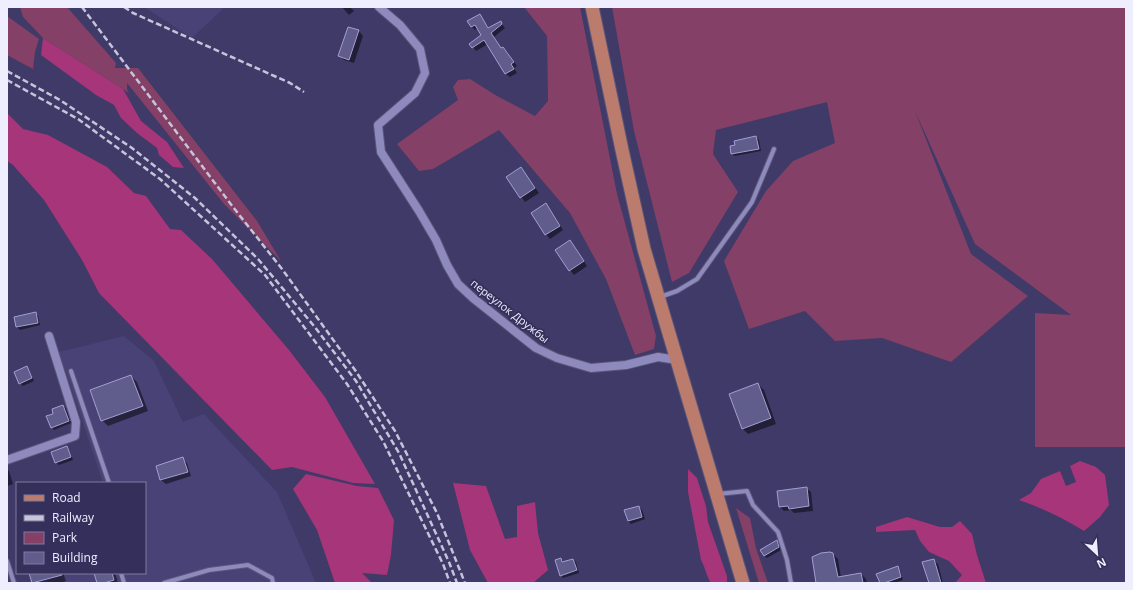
<svg xmlns="http://www.w3.org/2000/svg" width="1133" height="590" font-family="'Open Sans',sans-serif">
  <rect width="100%" height="100%" fill="#3f3a67"/>
  <!-- built -->
  <path fill="#484276" d="M144,7H225L192,38Z
    M124,336L154,361L183,422L204,414L277,492L316,583H32L29,573H145V483H103L59,352Z"/>
  <!-- green -->
  <path fill="#844066" d="M20,7H67L116,63L115,68H138L257,221L281,261L224,204L127,83V89L129,93L43,38L23,17Z
    M524,7H580L617,194L656,336L654,349L635,355L606,279L570,213L499,130L433,169L419,171L397,144L458,100L453,87L458,80L470,79L497,96L535,116L548,101L547,36Z
    M612,7H1126V447H1035V313L1071,315L975,244L915,111L971,254L1028,296L951,362L882,338L835,341L805,311L749,329L724,261L766,191L793,161L835,143L827,102L716,130L713,154L738,192L689,273L672,282L634,131Z
    M7,16L39,39L35,52L33,69L7,55Z
    M736,508L750,518L756,548L768,583H759Z"/>
  <!-- forest -->
  <path fill="#a63579" d="M43,38L123,89L141,121L167,142L184,168L173,167L159,155L157,148L137,133L121,118L114,105L96,95L41,55Z
    M7,113L23,129L48,135L107,167L134,193L146,196L170,229L181,230L212,259L289,350L325,397L375,484L353,483L292,467L272,470L99,293L82,260L44,200L13,165L7,161Z
    M1080,461L1096,467L1105,475L1109,505L1100,517L1084,531C1063,518 1042,508 1019,500L1031,493L1041,479L1060,471L1066,486L1076,482L1070,466Z
    M688,469L697,478L706,506L708,522L727,576V583H711C707,578 705,567 701,560L688,492Z
    M306,474L357,486L378,488L394,520L391,555L387,575L362,573L372,583H335L317,530L293,489Z
    M453,483L486,486L505,539L517,537V506L535,502L538,533L548,570L533,583H488L470,550Z
    M907,517L940,527H952L960,521L972,534L977,555L986,583H955L962,575L949,561L929,552L920,541L915,530L876,532V527Z"/>
  <!-- shadow -->
  <path fill="#0007" d="M342,7H350L354,11L349,15Z
    M479,15L489,28L500,22L505,28L494,37L501,49L503,48L507,51L517,66L514,68L517,73L510,77L506,74L488,44L476,51L473,47L482,35L478,28L475,30L471,26Z
    M349,28L359,31L363,36L354,63L344,60L340,56Z
    M756,137L759,140L761,151L735,156L732,154Z
    M521,168L539,193L525,202L507,177Z
    M545,205L550,209L563,230L550,239L546,234Z
    M570,242L574,246L587,266L574,275L570,270Z
    M36,313L38,316L40,325L20,330L17,327L15,318Z
    M27,367L29,370L34,381L23,386L20,383Z
    M131,376L137,382L148,411L108,426L102,420Z
    M758,384L764,390L776,424L748,434L742,428Z
    M63,406L66,408L71,423L54,430L52,427L55,414Z
    M67,447L69,450L73,460L59,465L56,462Z
    M183,459L187,463L191,476L166,484L161,480L157,467Z
    M7,469L9,471L13,484L7,486Z
    M806,488L811,492L813,511L794,513L791,510L784,511L780,507Z
    M639,507L642,510L645,519L631,524L628,521Z
    M777,541L779,544L781,550L767,558L764,556Z
    M833,554L838,559L841,578L861,574L866,579L867,583H817Z
    M561,559L564,562L573,560L576,562L579,573L563,578L561,575Z
    M933,560L938,564L943,583H930Z
    M897,568L900,570L903,580L894,583H881Z
    M30,573H63L66,581L60,583H33Z
    M95,573H115L118,583H98Z"/>
  <!-- building -->
  <path fill="#605c8c" stroke="#a39fd3" d="M480,14L488,28L501,21L502,24L491,33L501,48L503,47L514,62L511,64L514,69L505,74L484,40L472,48L469,44L481,35L475,25L471,27L467,21Z
    M348,27L359,30L349,60L338,56Z
    M756,136L759,149L731,154L730,146L735,145L734,141Z
    M521,167L535,188L520,198L506,177Z
    M546,203L560,226L545,235L531,213Z
    M570,240L584,261L569,271L555,250Z
    M36,312L38,323L16,327L14,317Z
    M27,366L32,378L19,384L14,372Z
    M131,375L143,406L101,421L90,390Z
    M758,383L771,418L742,429L729,394Z
    M63,405L69,421L51,428L46,416L53,414L52,409Z
    M67,446L71,457L55,463L51,452Z
    M183,457L188,472L160,480L156,466Z
    M807,487L809,506L789,509L788,506L779,507L777,491Z
    M639,506L642,517L628,521L624,510Z
    M777,540L779,547L764,556L760,550Z
    M830,552L833,553L838,577L861,573L863,583H816L812,557L821,553Z
    M561,558L562,562L573,559L577,570L560,576L555,560Z
    M934,559L941,583H929L922,562Z
    M898,566L901,577L884,583H880L876,574Z
    M29,573H62V575L32,583Z
    M94,573H112L114,580L104,583H97Z"/>
  <g fill="none" stroke-linecap="round" stroke-linejoin="round">
    <!-- lane casing -->
    <g stroke="#5a5679" stroke-width="6">
      <path id="lane" d="M660,297L677,291L697,279L752,202L774,149
        M71,371L109,483
        M718,494L747,491L753,505L778,532L787,560L791,583
        M7,561L14,583
        M121,573L124,583
        M164,583L209,570L248,565L272,578L273,583"/>
    </g>
    <!-- street casing -->
    <g stroke="#5a5679" stroke-width="10">
      <path id="street" d="M379,7L400,25L420,49L425,73L415,93L378,125L381,152L419,211L436,240L447,265L458,284L473,298L536,348L557,358L591,368L626,365L658,357L677,360
        M7,460L75,436L76,422L49,336"/>
    </g>
    <!-- primary casing -->
    <g stroke="#5a5679" stroke-width="15">
      <path id="primary" d="M592,7L622,150L644,249L743,583"/>
    </g>
    <!-- lane -->
    <use href="#lane" stroke="#8e8abd" stroke-width="4"/>
    <!-- street -->
    <use href="#street" stroke="#8e8abd" stroke-width="8"/>
    <!-- primary -->
    <use href="#primary" stroke="#bb7b6d" stroke-width="13"/>
    <!-- rail -->
    <path stroke="#c5c4db" stroke-width="2.5" stroke-dasharray="6 3" stroke-linecap="butt" d="M82,7L233,207L282,269L355,370L395,431L437,513L465,583
      M124,7L133,13L290,83L304,92
      M7,71L60,100L132,148L195,198L258,259L314,326L356,381L399,453L449,562L457,583
      M7,80L78,119L160,179L265,275L347,384L383,441L443,564L450,583"/>
  </g>
  <g text-anchor="middle" stroke-width="3.5" stroke-linejoin="round" paint-order="stroke">
    <!-- street labels -->
    <g font-size="11" fill="#eef" stroke="#352f5b">
      <text transform="translate(510 311) rotate(38)" y="4">переулок Дружбы</text>
    </g>
  </g>
  <!-- border -->
  <rect width="1133" height="590" fill="none" stroke="#eeeeff" stroke-width="16"/>
  <!-- legend -->
  <rect x="16" y="482" width="130" height="92" fill="#352f5b" stroke="#7f7b9d"/>
  <rect x="24" y="495" width="20" height="6" fill="#bb7b6d" stroke="#7f7b9d"/>
  <text x="52" y="502" font-size="12" fill="#eeeeff">Road</text>
  <rect x="24" y="515" width="20" height="6" fill="#c5c4db" stroke="#7f7b9d"/>
  <text x="52" y="522" font-size="12" fill="#eeeeff">Railway</text>
  <rect x="24" y="532" width="20" height="12" fill="#844066" stroke="#7f7b9d"/>
  <text x="52" y="542" font-size="12" fill="#eeeeff">Park</text>
  <rect x="24" y="552" width="20" height="12" fill="#605c8c" stroke="#7f7b9d"/>
  <text x="52" y="562" font-size="12" fill="#eeeeff">Building</text>
  <!-- north arrow -->
  <g transform="translate(1097 554) rotate(154)" stroke="#352f5b" stroke-width="3" paint-order="stroke">
  <path d="M0-3L7 15L0 10L-7 15Z" fill="#eeeeff"/>
  <text y="-6" font-size="11" font-weight="bold" text-anchor="middle" fill="#eeeeff">N</text>
  </g>
</svg>
